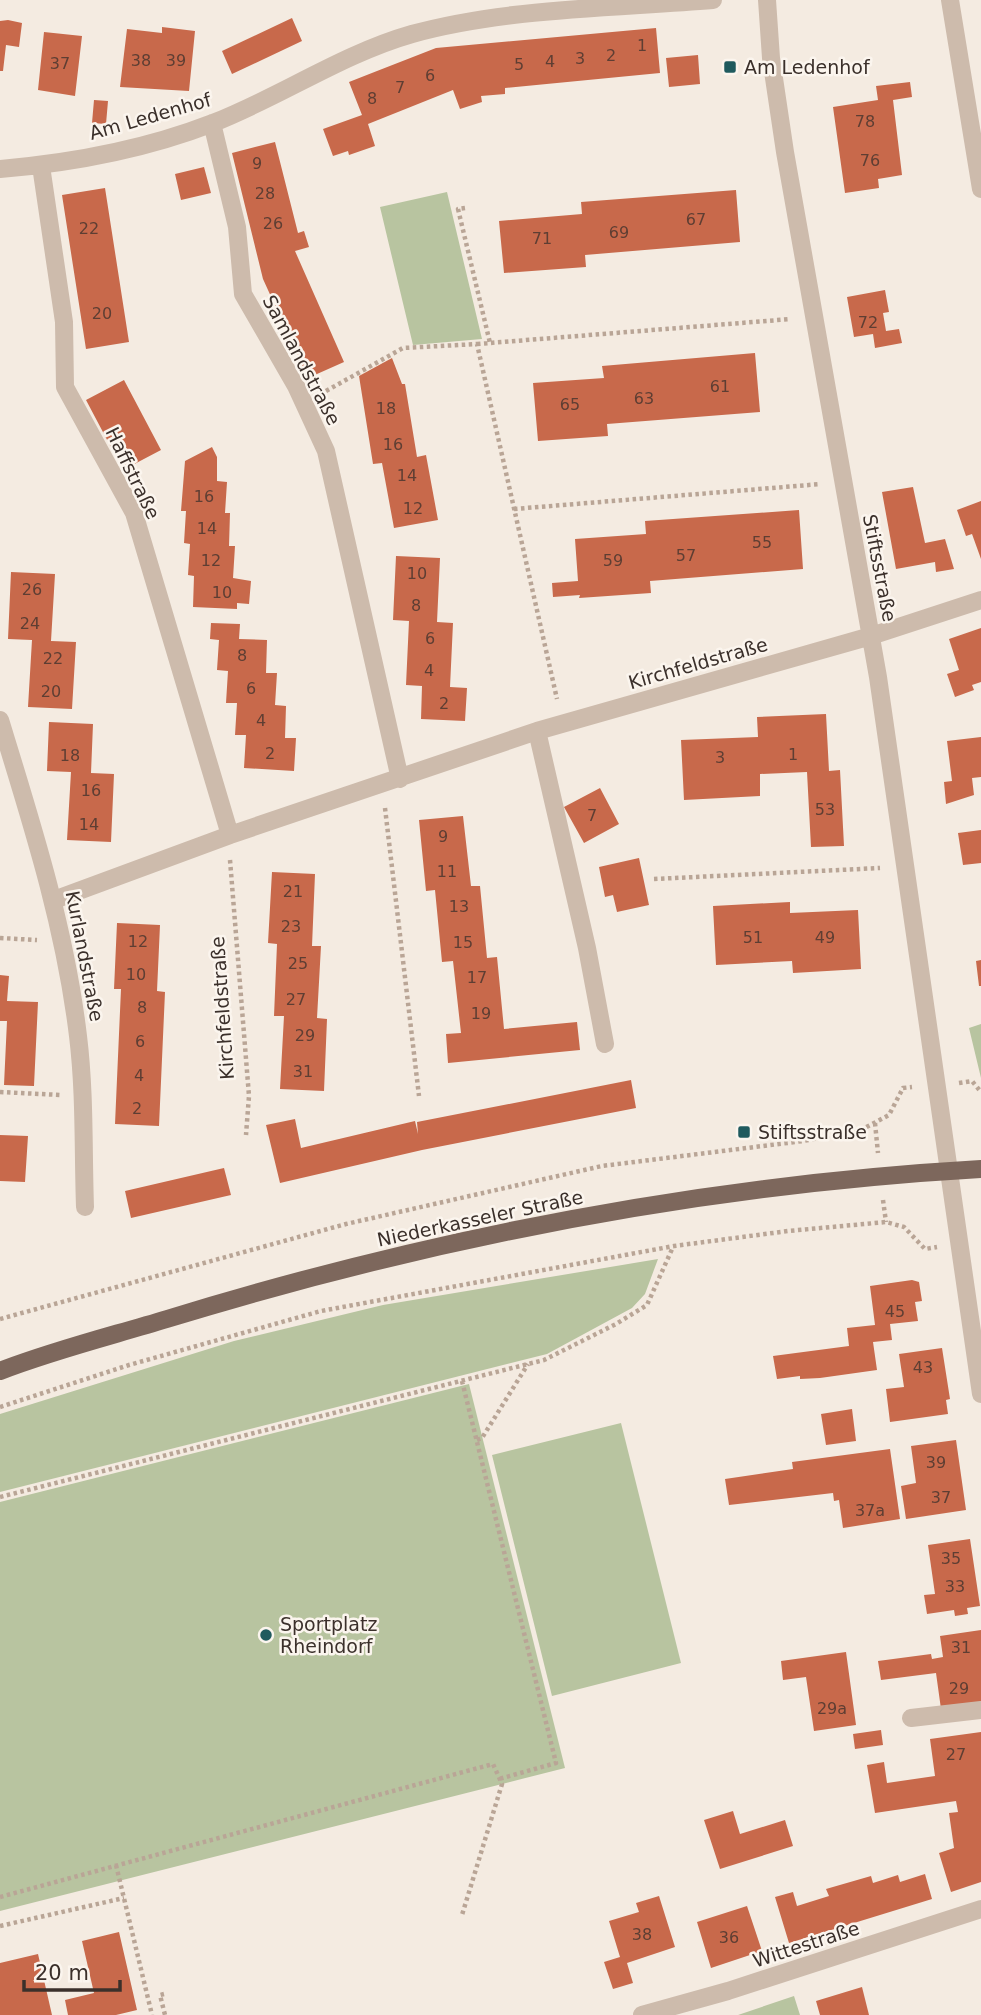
<svg xmlns="http://www.w3.org/2000/svg" width="981" height="2015" font-family="'DejaVu Sans',sans-serif">
  <rect width="100%" height="100%" fill="#f4ebe1"/>
  <!-- green -->
  <path fill="#b8c4a0" d="M447,192L482,339L413,345L380,207Z
    M981,1024V1078L969,1028Z
    M658,1259L645,1294L632,1308L547,1354L0,1492V1414L234,1341L383,1305Z
    M469,1384L565,1768L0,1911V1502Z
    M621,1423L681,1663L552,1696L492,1455Z
    M794,1996L800,2015H738Z"/>
  <!-- building -->
  <path fill="#c8694b" d="M292,18L302,41L232,74L222,51Z
    M8,20L22,23L19,47L6,45L3,71H0V21Z
    M162,27L195,31L189,91L120,87L127,29L162,33Z
    M656,28L660,73L505,88V94L481,96L482,102L460,109L453,90L368,124L375,146L349,155L348,151L333,156L323,129L362,115L349,82L377,71L436,48Z
    M44,32L82,36L75,96L38,90Z
    M698,55L700,84L669,87L666,58Z
    M910,82L912,97L893,100L902,175L878,179L879,188L845,193L833,107L878,100L876,86Z
    M94,100L108,101L106,124L92,123Z
    M275,142L298,233L304,231L309,247L295,251L344,362L308,378L263,279L232,153Z
    M204,167L211,193L181,200L175,174Z
    M105,188L129,342L86,349L62,195Z
    M736,190L740,242L585,255L586,267L504,273L499,221L582,214L581,202Z
    M885,290L889,312L883,313L886,331L899,329L902,343L875,348L873,334L854,337L847,297Z
    M755,353L760,412L607,424L608,436L538,441L533,383L604,378L602,366Z
    M392,358L402,384H405L417,457L426,455L438,520L394,528L382,463L373,464L359,376Z
    M124,380L161,450L123,470L86,400Z
    M212,447L217,457V481L227,482L225,513H230L229,546H235L233,578L251,581L249,604L237,603V609L193,607L194,576L188,575L190,544L184,543L186,511H181L185,461Z
    M913,487L925,543L945,539L954,569L936,572L935,562L896,569L882,492Z
    M981,501V559L972,534L966,536L957,510Z
    M799,510L803,569L650,581L651,593L579,598L580,595L553,597L552,583L578,581L575,539L646,534L645,521Z
    M396,556L440,558L437,622L453,623L450,687L467,688L465,721L421,719L422,686L406,685L409,621L393,620Z
    M11,572L55,574L51,641L76,642L72,709L28,707L32,640L8,639Z
    M211,623L240,624L239,639L267,640L266,673H277L275,705L286,706L285,738H296L294,771L244,768L246,735H235L237,703H226L228,671L217,670L219,640L210,639Z
    M981,628V682L972,685L974,690L955,697L947,674L959,670L949,639Z
    M826,714L829,771L840,770L844,846L811,847L807,772L760,774V796L684,800L681,740L758,737L757,717Z
    M49,722L93,724L91,773L114,774L111,842L67,840L71,772L47,771Z
    M981,737V777L972,778L974,795L946,804L944,782L952,781L947,741Z
    M600,788L619,824L584,843L564,807Z
    M463,816L471,886H480L487,958L497,957L504,1029L577,1022L580,1050L448,1063L446,1034L461,1033L453,961L442,962L435,890L426,891L419,820Z
    M981,830V863L963,865L958,833Z
    M639,858L649,905L617,912L613,895L605,897L599,867Z
    M272,872L315,874L312,946H321L317,1018L327,1019L324,1091L280,1089L284,1016H274L277,944L268,943Z
    M790,902V913L858,910L861,969L793,973L792,961L716,965L713,906Z
    M117,923L160,925L157,991L165,992L159,1126L115,1124L121,989H114Z
    M981,960V986H979L976,961Z
    M0,975L9,976L7,1001L38,1002L34,1086L4,1085L7,1021H0Z
    M631,1080L636,1108L422,1150L280,1183L266,1125L295,1119L301,1148L415,1121L418,1134L417,1122Z
    M0,1135L28,1136L25,1182L0,1181Z
    M224,1168L231,1195L131,1218L125,1191Z
    M912,1280L919,1282L922,1301L915,1302L918,1321L890,1324L892,1340L873,1342L877,1370L820,1378L800,1379V1376L777,1379L773,1356L849,1346L847,1328L875,1325L870,1286Z
    M942,1348L950,1399L946,1400L948,1414L890,1422L886,1389L904,1387L899,1354Z
    M852,1409L856,1441L826,1445L821,1414Z
    M956,1440L966,1510L906,1519L901,1486L916,1483L911,1446Z
    M890,1449L900,1519L843,1528L839,1500L834,1501L833,1493L729,1505L725,1479L793,1469L792,1462Z
    M970,1539L980,1606L967,1608L968,1614L955,1616L954,1610L927,1614L924,1595L935,1594L928,1545Z
    M981,1630V1703L941,1709L936,1673L881,1680L878,1661L931,1654L932,1659L943,1657L940,1636Z
    M846,1652L856,1725L814,1731L806,1677L783,1680L781,1661Z
    M881,1730L883,1745L855,1749L853,1734Z
    M981,1732V1882L951,1892L939,1853L954,1848L949,1813L958,1812L956,1801L875,1813L867,1765L884,1762L887,1783L935,1776L930,1739Z
    M733,1811L740,1834L785,1820L793,1846L720,1869L704,1820Z
    M925,1874L932,1899L789,1943L775,1897L793,1892L797,1906L829,1896L826,1889L871,1876L873,1883L898,1875L900,1882Z
    M659,1896L675,1947L627,1963L633,1983L613,1989L604,1962L620,1957L609,1921L639,1912L636,1903Z
    M747,1906L762,1951L711,1968L697,1922Z
    M119,1932L137,2010L116,2015H68L65,2000L94,1993L82,1941Z
    M38,1954L52,2015H0V1963Z
    M862,1987L869,2015H820L816,2001Z"/>
  <g fill="none" stroke-linecap="round" stroke-linejoin="round">
    <!-- path -->
    <path stroke="#b9a596" stroke-width="4.5" stroke-dasharray="3.5 3.5" stroke-linecap="butt" d="M465,208L458,209L490,343
      M477,344L791,319
      M326,391L403,348L477,344L557,699
      M514,509L821,484
      M385,808L419,1096
      M230,860L249,1096L246,1135
      M654,879L880,868
      M0,938L37,940
      M959,1083L972,1081L981,1092
      M0,1092L60,1095
      M875,1123L878,1153
      M883,1200L886,1222
      M0,1319L346,1224L602,1166L803,1141L861,1130L889,1115L903,1088L912,1087
      M462,1381L556,1763L499,1779
      M0,1407L129,1365L321,1311L674,1246L788,1231L886,1222L904,1227L925,1249L937,1247
      M477,1440L482,1438L528,1364
      M0,1497L544,1360L616,1324L647,1305L673,1247
      M116,1865L152,2015
      M0,1897L493,1764L502,1784L462,1915
      M0,1926L124,1898
      M164,1994L160,1995L165,2015"/>
    <!-- minor -->
    <path stroke="#cdbbac" stroke-width="18" d="M767,0L771,58L785,152L878,677L981,1394
      M950,0L981,189
      M212,123L237,227L243,294L296,386L326,451L400,779
      M41,166L64,322L65,387L134,513L230,835
      M0,169C71,163 146,149 213,123C280,97 342,54 412,34C506,8 616,8 713,0
      M0,720C32,824 65,927 78,1036C85,1093 83,1150 85,1207
      M537,731L587,948L605,1044
      M54,900L230,835L537,731L871,636L981,600
      M911,1718L981,1710
      M642,2015L728,1991L981,1909"/>
    <!-- major -->
    <path stroke="#7d675c" stroke-width="18" d="M0,1371C54,1350 111,1336 167,1319C434,1237 702,1185 981,1169"/>
  </g>
  <!-- markers -->
  <g fill="#1f5a5e" stroke="#fbf5ee" stroke-width="2.5">
    <rect x="723" y="60" width="14" height="14" rx="3.5"/>
    <rect x="737" y="1125" width="14" height="14" rx="3.5"/>
    <circle cx="266" cy="1635" r="7"/>
  </g>
  <g text-anchor="middle" stroke-width="5" stroke-linejoin="round" paint-order="stroke">
    <!-- number labels -->
    <g font-size="16" fill="#5e3e33">
      <text x="642" y="51">1</text>
      <text x="611" y="61">2</text>
      <text x="580" y="64">3</text>
      <text x="141" y="66">38</text>
      <text x="176" y="66">39</text>
      <text x="550" y="67">4</text>
      <text x="60" y="69">37</text>
      <text x="519" y="70">5</text>
      <text x="430" y="81">6</text>
      <text x="400" y="93">7</text>
      <text x="372" y="104">8</text>
      <text x="865" y="127">78</text>
      <text x="870" y="166">76</text>
      <text x="257" y="169">9</text>
      <text x="265" y="199">28</text>
      <text x="696" y="225">67</text>
      <text x="273" y="229">26</text>
      <text x="89" y="234">22</text>
      <text x="619" y="238">69</text>
      <text x="542" y="244">71</text>
      <text x="102" y="319">20</text>
      <text x="868" y="328">72</text>
      <text x="720" y="392">61</text>
      <text x="644" y="404">63</text>
      <text x="570" y="410">65</text>
      <text x="386" y="414">18</text>
      <text x="393" y="450">16</text>
      <text x="407" y="481">14</text>
      <text x="204" y="502">16</text>
      <text x="413" y="514">12</text>
      <text x="207" y="534">14</text>
      <text x="762" y="548">55</text>
      <text x="686" y="561">57</text>
      <text x="211" y="566">12</text>
      <text x="613" y="566">59</text>
      <text x="417" y="579">10</text>
      <text x="32" y="595">26</text>
      <text x="222" y="598">10</text>
      <text x="416" y="611">8</text>
      <text x="30" y="629">24</text>
      <text x="430" y="644">6</text>
      <text x="242" y="661">8</text>
      <text x="53" y="664">22</text>
      <text x="429" y="676">4</text>
      <text x="251" y="694">6</text>
      <text x="51" y="697">20</text>
      <text x="444" y="709">2</text>
      <text x="261" y="726">4</text>
      <text x="270" y="759">2</text>
      <text x="793" y="760">1</text>
      <text x="70" y="761">18</text>
      <text x="720" y="763">3</text>
      <text x="91" y="796">16</text>
      <text x="825" y="815">53</text>
      <text x="592" y="821">7</text>
      <text x="89" y="830">14</text>
      <text x="443" y="842">9</text>
      <text x="447" y="877">11</text>
      <text x="293" y="897">21</text>
      <text x="459" y="912">13</text>
      <text x="291" y="932">23</text>
      <text x="753" y="943">51</text>
      <text x="825" y="943">49</text>
      <text x="138" y="947">12</text>
      <text x="463" y="948">15</text>
      <text x="298" y="969">25</text>
      <text x="136" y="980">10</text>
      <text x="477" y="983">17</text>
      <text x="296" y="1005">27</text>
      <text x="142" y="1013">8</text>
      <text x="481" y="1019">19</text>
      <text x="305" y="1041">29</text>
      <text x="140" y="1047">6</text>
      <text x="303" y="1077">31</text>
      <text x="139" y="1081">4</text>
      <text x="137" y="1114">2</text>
      <text x="895" y="1317">45</text>
      <text x="923" y="1373">43</text>
      <text x="936" y="1468">39</text>
      <text x="941" y="1503">37</text>
      <text x="870" y="1516">37a</text>
      <text x="951" y="1564">35</text>
      <text x="955" y="1592">33</text>
      <text x="961" y="1653">31</text>
      <text x="959" y="1694">29</text>
      <text x="832" y="1714">29a</text>
      <text x="956" y="1760">27</text>
      <text x="642" y="1940">38</text>
      <text x="729" y="1943">36</text>
    </g>
    <!-- poi labels -->
    <g font-size="19" fill="#3b302b" stroke="#fbf5ee" text-anchor="start">
      <text x="744" y="74">Am Ledenhof</text>
      <text x="758" y="1139">Stiftsstraße</text>
      <text x="280" y="1631">Sportplatz<tspan x="280" dy="22">Rheindorf</tspan></text>
    </g>
    <!-- street labels -->
    <g font-size="19" fill="#3b302b" stroke="#fbf5ee">
      <text transform="translate(150 116) rotate(-16)" y="7">Am Ledenhof</text>
      <text transform="translate(302 360) rotate(62)" y="7">Samlandstraße</text>
      <text transform="translate(133 473) rotate(64)" y="7">Haffstraße</text>
      <text transform="translate(880 568) rotate(79)" y="7">Stiftsstraße</text>
      <text transform="translate(698 663) rotate(-16)" y="7">Kirchfeldstraße</text>
      <text transform="translate(85 956) rotate(79)" y="7">Kurlandstraße</text>
      <text transform="translate(222 1008) rotate(-94)" y="7">Kirchfeldstraße</text>
      <text transform="translate(480 1218) rotate(-12)" y="7">Niederkasseler Straße</text>
      <text transform="translate(806 1944) rotate(-18)" y="7">Wittestraße</text>
    </g>
  </g>
  <!-- scale -->
  <path d="M24 1980v10h96v-10" fill="none" stroke="#3b302b" stroke-width="3.5"/>
  <text x="35" y="1980" font-size="21" fill="#3b302b" stroke="#fbf5ee" stroke-width="5" paint-order="stroke">20 m</text>
</svg>
